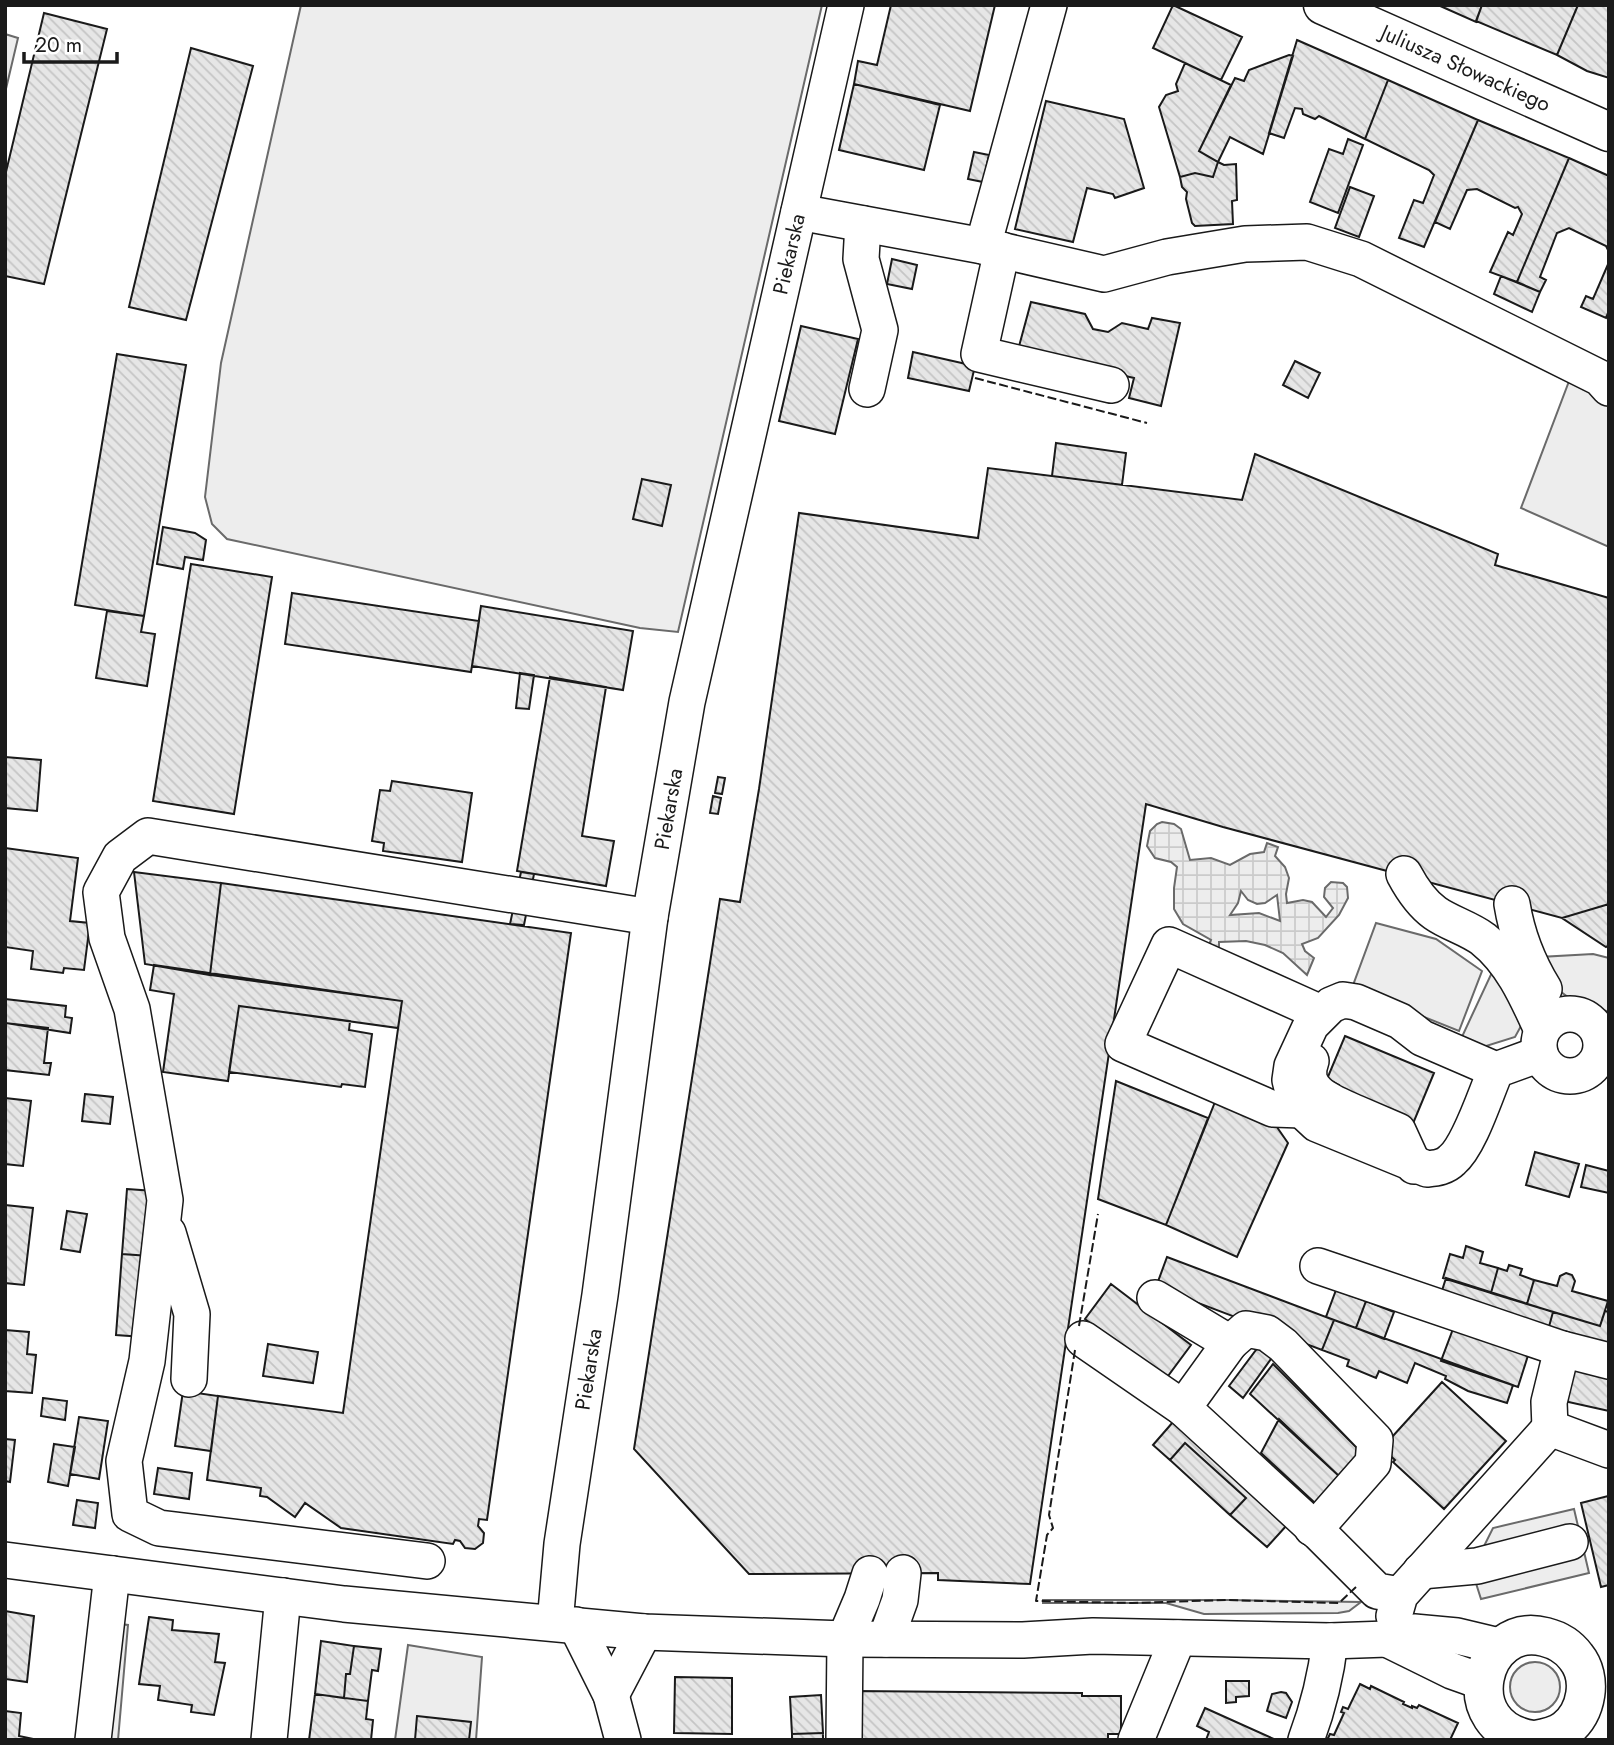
<svg xmlns="http://www.w3.org/2000/svg" width="1614" height="1745" font-family="Jost,sans-serif">
  <defs>
    <pattern id="plaza-grid" width="8" height="8" patternUnits="userSpaceOnUse" patternTransform="scale(1.75)"><rect width="8" height="8" fill="#ededed"/><path d="M0 4h8M4 0v8" fill="none" stroke="#cbcbcb"/></pattern>
    <pattern id="building-back-hatch" width="6" height="6" patternUnits="userSpaceOnUse" patternTransform="scale(1.75)"><rect width="6" height="6" fill="#e6e6e6"/><path d="M-1 5l2 2M0 0l6 6M5-1l2 2" fill="none" stroke="#c5c5c5"/></pattern>
  </defs>
  <rect width="100%" height="100%" fill="#fff"/>
  <!-- built -->
  <path fill="#ededed" stroke="#6a6a6a" stroke-width="2" d="M301,5H822L678,632L640,628L227,539L212,524L205,497L221,363Z
    M5,34L18,38L5,93Z
    M1571,376L1609,390V547L1521,508Z
    M1376,923L1436,939L1482,971L1459,1031L1352,988Z
    M1593,954L1609,958V1012L1572,1000L1553,986L1540,957Z
    M1494,968L1521,1026L1515,1037L1483,1047L1460,1041Z
    M1574,1509L1589,1573L1481,1599L1474,1577L1481,1552L1493,1528Z
    M1043,1600H1228L1361,1602L1349,1611L1338,1613L1204,1614L1166,1603H1043Z
    M93,1621L128,1625L118,1740H81Z
    M408,1645L482,1657L476,1740H395Z
    M1510 1687a25 25 0 1 1 50 0a25 25 0 1 1-50 0Z"/>
  <!-- plaza -->
  <path fill="url(#plaza-grid)" stroke="#6a6a6a" stroke-width="2" fill-rule="evenodd" d="M1162,822L1174,824L1181,829L1190,860L1211,858L1230,865L1250,854L1264,852L1267,843L1278,847L1275,856L1285,867L1289,878L1286,894L1287,903L1303,900L1312,902L1326,917L1333,908L1324,897L1325,888L1331,882L1343,883L1347,887L1348,898L1339,915L1318,938L1302,944L1305,951L1314,958L1307,975L1283,953L1265,945L1246,941L1219,942V954L1207,949L1211,940L1183,924L1174,909V888L1177,867L1171,862L1155,858L1147,846L1150,831L1157,824ZM1241,891L1248,900L1257,904L1265,903L1277,895L1280,921L1259,913L1230,915L1238,903Z"/>
  <!-- building -->
  <path fill="url(#building-back-hatch)" stroke="#1a1a1a" stroke-width="2" d="M891,5H995L970,111L854,84L858,61L877,65Z
    M1173,5L1242,37L1221,80L1153,48Z
    M1438,5H1482L1476,22Z
    M1482,5H1578L1557,55L1476,21Z
    M1578,5L1609,6V78L1587,71L1557,55Z
    M44,13L107,29L44,284L5,276V176Z
    M1297,40L1388,80L1365,139L1319,116L1315,119L1303,114L1302,109L1295,108L1284,138L1269,133Z
    M191,48L253,66L186,320L129,307Z
    M1289,55L1293,56L1263,154L1230,137L1218,162L1199,151L1235,78L1244,81L1249,70Z
    M1185,63L1231,85L1199,151L1218,162L1213,177L1195,173L1180,177L1159,107L1166,95L1178,91L1176,84Z
    M1388,80L1478,120L1424,247L1399,238L1414,200L1423,203L1434,175L1429,170L1365,139Z
    M854,84L940,105L924,170L839,150Z
    M1046,101L1124,119L1144,188L1115,198L1113,194L1087,188L1073,242L1015,229Z
    M1478,120L1569,158L1517,282L1490,272L1508,232L1513,235L1522,214L1518,207L1515,208L1477,189L1467,190L1450,229L1435,222Z
    M1348,139L1363,145L1338,213L1310,202L1329,149L1343,154Z
    M974,152L989,155L983,182L968,179Z
    M1569,158L1609,176V252L1606,246L1569,228L1557,233L1540,277L1546,280L1540,292L1517,282Z
    M1218,162L1224,165L1236,164L1237,200L1232,201L1233,224L1195,226L1192,223L1186,199L1187,192L1182,187L1180,177L1195,173L1213,177Z
    M1350,187L1374,196L1359,237L1335,228Z
    M892,259L917,265L912,289L887,284Z
    M1609,262V310L1606,318L1581,307L1586,296L1593,299Z
    M1501,276L1540,292L1532,312L1494,294Z
    M1031,302L1085,314L1093,329L1108,332L1122,323L1148,329L1152,318L1180,323L1161,406L1129,398L1134,378L1018,350Z
    M801,326L858,339L835,434L779,421Z
    M913,352L975,366L969,391L908,378Z
    M117,354L186,365L144,616L75,605Z
    M1295,361L1320,373L1308,398L1283,385Z
    M1056,443L1126,453L1122,485L1052,476Z
    M1255,454L1498,554L1495,565L1609,598V904L1562,918L1223,827L1146,804L1030,1584L938,1580V1573L749,1574L634,1449L720,899L740,902L759,789L799,513L978,538L988,468L1242,500Z
    M642,479L671,485L662,526L633,519Z
    M163,527L195,533L206,540L203,560L185,557L183,569L157,564Z
    M191,564L272,577L234,814L153,801Z
    M292,593L479,621L471,672L285,644Z
    M481,606L633,631L623,690L472,666Z
    M107,611L144,616L141,632L155,634L147,686L96,678Z
    M520,673L534,675L529,709L516,708Z
    M550,677L606,687L582,836L614,841L606,886L517,871Z
    M5,757L41,760L37,811L5,808Z
    M718,777L725,778L722,794L715,793Z
    M392,781L472,793L462,862L383,851L384,843L372,841L380,790L390,791Z
    M713,796L721,798L718,814L710,813Z
    M5,848L78,858L70,921L90,923L84,970L64,968L63,973L31,969L33,951L5,947Z
    M134,872L221,883L210,975L145,964Z
    M521,872L534,874L524,925L510,924Z
    M221,883L571,933L487,1520L479,1519L478,1526L484,1533L483,1543L475,1549L465,1548L460,1541L455,1540L453,1544L341,1528L305,1503L295,1517L267,1497L260,1496L261,1488L207,1480L218,1396L343,1413L402,1001L210,975Z
    M1609,904V945L1606,947L1562,918Z
    M154,965L402,1001L398,1028L239,1006L228,1081L163,1072L174,994L150,990Z
    M5,999L66,1006L65,1017L72,1018L70,1033L5,1023Z
    M239,1006L350,1021L349,1030L372,1034L365,1087L342,1084L341,1087L229,1072Z
    M5,1023L48,1028L44,1063H51L49,1075L5,1070Z
    M1345,1036L1434,1073L1412,1126L1335,1094L1339,1085L1327,1079Z
    M1116,1081L1208,1118L1166,1225L1098,1199Z
    M85,1094L113,1097L110,1124L82,1121Z
    M1217,1097L1272,1120L1288,1143L1237,1257L1166,1225Z
    M5,1098L31,1101L23,1166L5,1164Z
    M1535,1152L1579,1164L1569,1197L1526,1185Z
    M1586,1165L1609,1171V1193L1581,1187Z
    M127,1189L154,1191L149,1256L122,1254Z
    M5,1205L33,1208L24,1285L5,1283Z
    M67,1211L87,1214L80,1252L61,1249Z
    M1466,1246L1483,1252L1480,1263L1498,1268L1491,1293L1443,1278L1450,1254L1463,1258Z
    M122,1254L149,1256L143,1337L116,1335Z
    M1167,1257L1334,1320L1322,1350L1156,1287Z
    M1509,1265L1522,1269L1520,1275L1534,1280L1527,1304L1491,1293L1498,1268L1507,1271Z
    M1566,1273L1572,1275L1575,1281L1572,1291L1608,1301L1600,1326L1527,1304L1534,1280L1557,1286L1560,1276Z
    M1446,1278L1553,1312L1547,1334L1439,1300Z
    M1111,1284L1191,1345L1165,1380L1085,1319Z
    M1336,1290L1366,1301L1356,1328L1326,1317Z
    M1366,1301L1394,1312L1384,1339L1356,1328Z
    M1605,1311L1609,1312V1352L1547,1334L1553,1312L1600,1326Z
    M1334,1320L1513,1385L1507,1403L1468,1391L1445,1379L1446,1376L1415,1363L1407,1383L1379,1371L1376,1378L1347,1366L1349,1360L1322,1350Z
    M1456,1321L1531,1346L1518,1387L1441,1361Z
    M5,1330L29,1332L27,1354L36,1355L32,1393L5,1391Z
    M1262,1342L1276,1352L1243,1398L1229,1386Z
    M268,1344L318,1352L313,1383L263,1376Z
    M1572,1363L1609,1372V1411L1564,1401Z
    M1273,1364L1361,1452L1339,1476L1250,1394Z
    M1442,1382L1506,1441L1444,1509L1393,1462L1395,1460L1382,1448Z
    M183,1391L218,1396L211,1451L175,1446Z
    M43,1398L67,1401L65,1420L41,1416Z
    M79,1417L108,1421L99,1479L70,1474Z
    M1279,1419L1339,1476L1315,1503L1261,1453Z
    M1173,1422L1287,1525L1267,1547L1230,1515L1246,1498L1185,1443L1170,1460L1153,1445Z
    M5,1439L15,1440L10,1482L5,1481Z
    M1185,1443L1246,1498L1230,1515L1170,1460Z
    M54,1444L75,1447L68,1486L48,1482Z
    M158,1468L192,1473L189,1499L154,1494Z
    M1608,1496L1609,1585L1601,1587L1581,1503Z
    M77,1500L98,1503L95,1528L73,1525Z
    M5,1611L34,1616L27,1682L5,1679Z
    M149,1617L173,1620L172,1630L219,1634L215,1662L225,1663L214,1715L191,1712L192,1705L158,1700L160,1686L139,1684Z
    M321,1641L354,1646L350,1674H346L344,1698L315,1694Z
    M354,1646L381,1649L378,1671L372,1670L368,1701L344,1698L346,1674H350Z
    M675,1677L732,1678V1734L674,1733Z
    M1226,1681H1249V1696L1236,1697V1702L1226,1703Z
    M1360,1684L1370,1689L1371,1686L1404,1702L1403,1704L1412,1708V1706L1417,1708L1419,1705L1458,1723L1450,1740H1331L1328,1738L1330,1734L1334,1735L1344,1713L1341,1712L1343,1707L1348,1709Z
    M856,1691L1082,1693V1696H1121V1734H1108V1740H855Z
    M1281,1692L1286,1693L1292,1702L1286,1718L1267,1711L1272,1694Z
    M315,1694L368,1701L366,1719L373,1720L371,1740H309Z
    M821,1695L823,1733L792,1734L790,1697Z
    M1205,1708L1276,1740H1206L1209,1732L1197,1726Z
    M5,1711L21,1713L19,1736L38,1740H5Z
    M417,1716L471,1722L469,1740H415Z
    M823,1733V1740H792V1734Z"/>
  <g fill="none" stroke-linecap="round" stroke-linejoin="round">
    <!-- minor casing -->
    <g stroke="#1a1a1a" stroke-width="38">
      <g id="minor">
        <path d="M799,212L983,246L1104,274L1167,257L1245,244L1307,242L1361,259L1600,378L1609,388"/>
        <path d="M863,224L861,259L880,330L867,389"/>
        <path d="M983,246L1049,5"/>
        <path d="M1002,250L979,354L1111,385"/>
        <path d="M1404,874C1412,889 1421,903 1435,913C1449,923 1468,928 1483,939C1512,962 1527,997 1542,1030"/>
        <path d="M1512,904C1517,935 1528,963 1544,989"/>
        <circle cx="1570" cy="1045" r="31"/>
        <path d="M1311,1061C1299,1092 1334,1103 1356,1113C1370,1119 1384,1125 1398,1131L1414,1166"/>
        <path d="M1496,1070C1486,1092 1470,1145 1452,1160C1445,1167 1437,1168 1427,1169L1317,1124L1302,1110L1294,1096L1290,1080L1292,1066L1311,1025L1331,1005L1343,1000L1356,1002L1400,1021L1422,1038L1496,1070L1540,1054"/>
        <path d="M1302,1110L1273,1109L1123,1044L1169,945L1321,1013"/>
        <path d="M168,1233L192,1314L189,1379"/>
        <path d="M1318,1266L1562,1349L1549,1402L1550,1428"/>
        <path d="M1155,1298L1230,1343L1183,1408L1319,1533L1377,1591L1400,1595"/>
        <path d="M1083,1339L1183,1408"/>
        <path d="M1230,1343L1246,1329L1267,1333L1283,1345L1375,1440L1373,1463L1322,1521L1312,1528"/>
        <path d="M1562,1349L1609,1361"/>
        <path d="M5,1560L344,1604L644,1632L845,1639L1023,1640L1093,1636L1330,1641L1387,1639L1414,1632L1457,1636L1503,1647"/>
        <path d="M427,1561L159,1528L130,1514L124,1461L147,1361L165,1200L132,1009L107,938L101,892L120,857L148,836L650,917"/>
        <path d="M1421,1571L1477,1566L1570,1542"/>
        <path d="M1394,1616L1400,1595L1550,1428L1609,1450"/>
        <path id="s1" d="M555,1623L562,1544L600,1295L650,917L687,702L846,5"/>
        <path d="M576,1625L611,1695L623,1740"/>
        <path d="M886,1639L900,1600L903,1573"/>
        <path d="M1387,1639L1452,1671L1483,1682"/>
        <path d="M611,1695L644,1632"/>
        <path d="M93,1740L112,1574"/>
        <path d="M269,1740L283,1596"/>
        <path d="M844,1740L845,1639L862,1599L870,1574"/>
        <path d="M1136,1740L1178,1638"/>
        <path d="M1306,1740C1318,1708 1326,1676 1330,1641"/>
      </g>
    </g>
    <!-- major casing -->
    <g stroke="#1a1a1a" stroke-width="41">
      <g id="major">
        <path id="s2" d="M1323,5L1609,132"/>
        <path d="M1533,1740C1453,1729 1480,1620 1545,1637C1557,1640 1568,1646 1576,1657C1593,1678 1587,1712 1566,1729C1557,1736 1547,1738 1536,1740"/>
      </g>
    </g>
    <!-- minor -->
    <use href="#minor" stroke="#fff" stroke-width="35"/>
    <!-- major -->
    <use href="#major" stroke="#fff" stroke-width="38"/>
    <!-- fence -->
    <path stroke="#1a1a1a" stroke-width="2" stroke-dasharray="9 3.5" stroke-linecap="butt" d="M975,378L1147,423
      M1079,1326L1098,1214
      M1075,1350L1049,1515L1053,1528L1047,1535L1036,1601L1132,1603L1227,1600L1339,1603L1356,1587"/>
  </g>
  <g text-anchor="middle" stroke-width="5" stroke-linejoin="round" paint-order="stroke">
    <!-- street labels -->
    <g font-size="21" fill="#1a1a1a" stroke="#fff">
      <text dy="7" stroke="none"><textPath href="#s2" startOffset="156">Juliusza Słowackiego</textPath></text>
      <text dy="7" stroke="none"><textPath href="#s1" startOffset="1390">Piekarska</textPath></text>
      <text dy="7" stroke="none"><textPath href="#s1" startOffset="822">Piekarska</textPath></text>
      <text dy="7" stroke="none"><textPath href="#s1" startOffset="256">Piekarska</textPath></text>
    </g>
  </g>
  <!-- border -->
  <rect width="1614" height="1745" fill="none" stroke="#1a1a1a" stroke-width="14"/>
  <!-- scale -->
  <path d="M24 52v10h93v-10" fill="none" stroke="#1a1a1a" stroke-width="3.5"/>
  <text x="35" y="52" font-size="21" fill="#1a1a1a" stroke="#ffffff" stroke-width="5" paint-order="stroke">20 m</text>
</svg>
